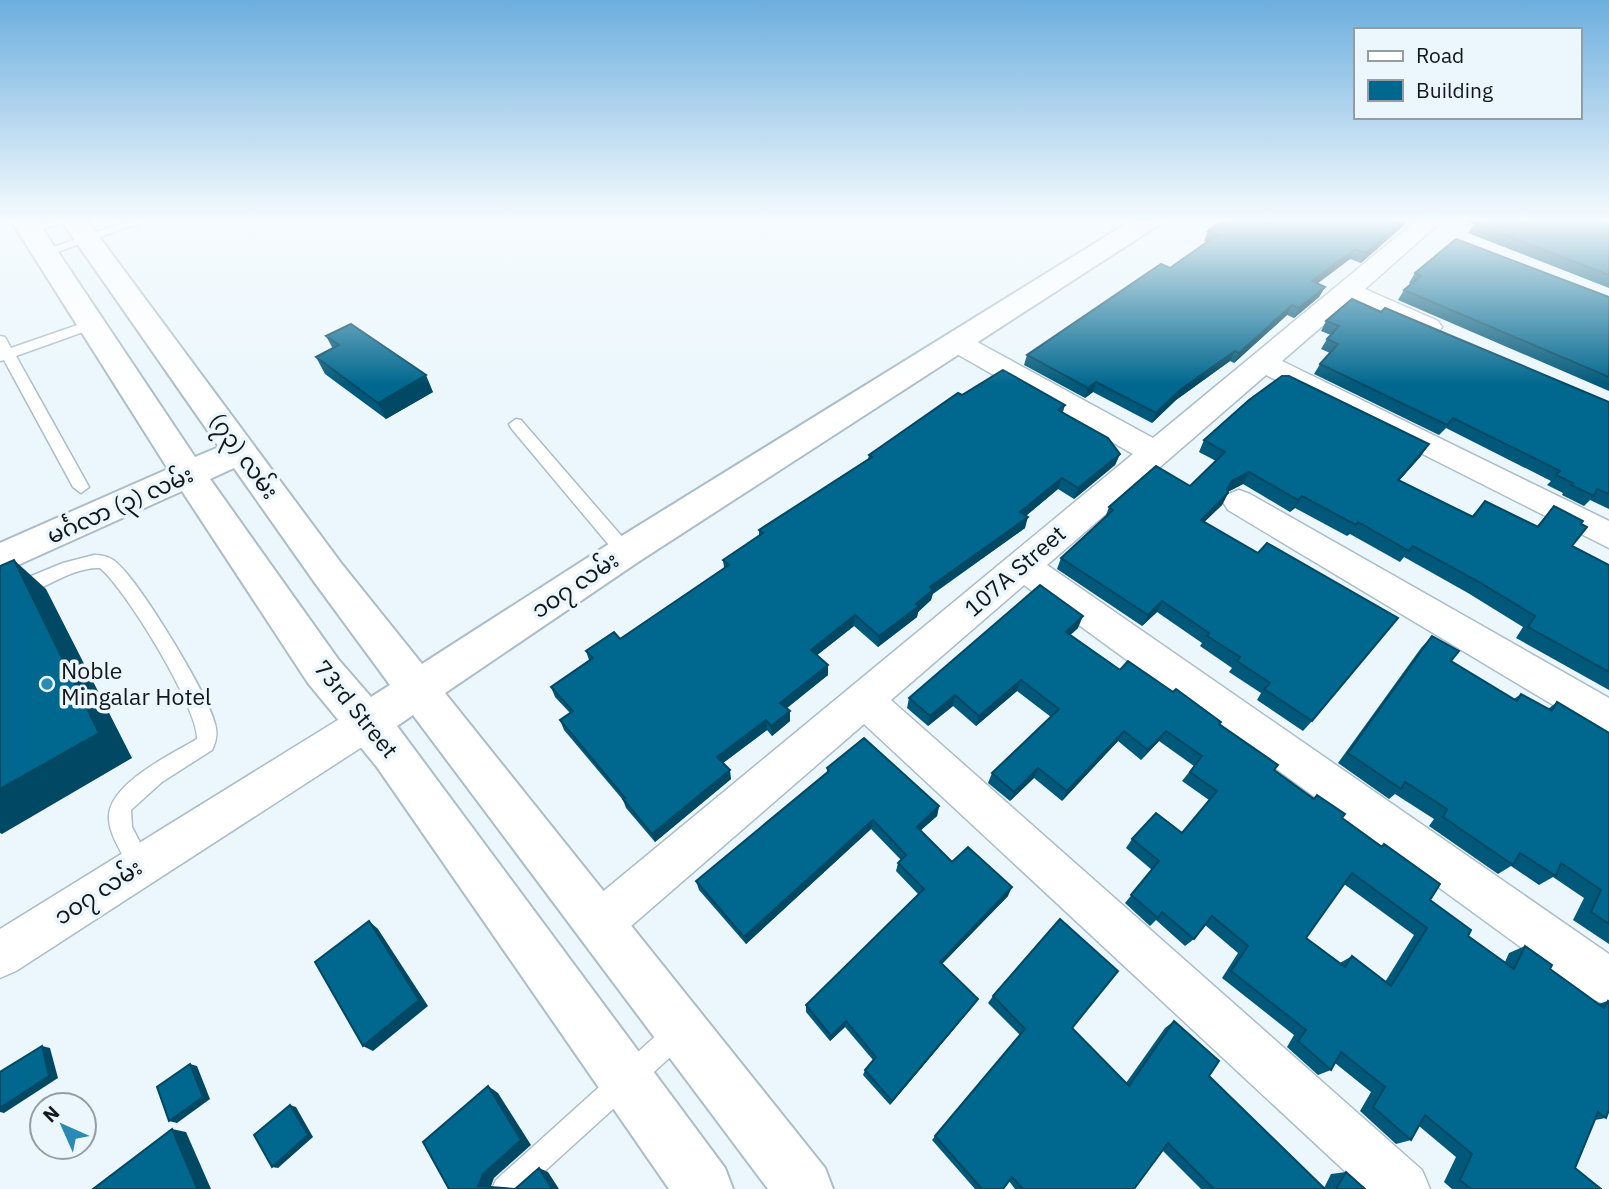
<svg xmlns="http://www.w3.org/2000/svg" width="1609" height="1189" font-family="'IBM Plex Sans','Noto Sans Myanmar',sans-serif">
  <rect width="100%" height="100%" fill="#ebf7fd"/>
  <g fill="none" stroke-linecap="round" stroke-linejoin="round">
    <!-- lane casing -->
    <g stroke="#abbdc8" stroke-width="3">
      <path id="lane" d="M54,219H71L30,234L24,230Z
        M134,219H151L49,255L39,252Z
        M92,320L97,321V327L16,356L89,487L81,493L73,487L4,360L0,361V336L5,337L11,348Z
        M516,419L521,420L631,547L633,552L631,557H619L511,428L509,424Z
        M94,555C104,555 111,557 118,564C142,586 208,694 215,724C218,734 216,742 212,750L162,782L131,810L132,827L151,864L148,872L140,875L132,872C124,856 108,834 109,816C110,783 172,754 197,739C199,709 125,588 100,568C64,567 35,600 0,600V586H7L63,563Z
        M679,1020L688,1023L691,1032L688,1041L525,1189H492L496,1180L670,1023Z"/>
    </g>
    <!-- street casing -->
    <g stroke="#abbdc8" stroke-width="3">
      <path id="street" d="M1418,219H1444L1365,289L1438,321L1442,327L1438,333L1429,335L1420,333L1350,302L1282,361L1609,521V548L1266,375L1047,565L1609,954V1006L1592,999L1024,585L891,700L1422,1170L1430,1189H1364L864,724L615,940L599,947L583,940L576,924L583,908L1133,454L948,349L944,343L948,337L958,335L968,337L1153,438Z
        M1239,490L1250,494L1609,698V735L1595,730L1228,510L1223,502L1228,494Z
        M368,705L382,710L387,722L382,734L16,971L0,978V929L354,710Z"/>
    </g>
    <!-- secondary casing -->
    <g stroke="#abbdc8" stroke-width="4">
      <path id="secondary" d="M10,219H36L195,457L219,447L60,219H86L341,563L422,664L612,542L1134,219H1164L1160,224L638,562L445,693L825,1168L833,1189H768L413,715L397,726L725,1168L733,1189H669L377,767L308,683L182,491L0,573V543L168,469ZM234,468L315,583L390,685L371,697L338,659L210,479Z"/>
    </g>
    <!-- lane -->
    <use href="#lane" fill="#fff" fill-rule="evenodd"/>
    <!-- street -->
    <use href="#street" fill="#fff" fill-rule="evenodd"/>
    <!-- secondary -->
    <use href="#secondary" fill="#fff" fill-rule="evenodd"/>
  </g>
  <!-- wall -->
  <path fill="#00597a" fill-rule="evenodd" d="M1411,219L1361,263L1350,259L1317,284L1325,287L1319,297L1294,318L1287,315L1234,363L1230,361L1176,400L1152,423L1093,392L1085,398L1024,365L1027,355L1170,268L1207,242L1204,241L1208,231Z
    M1460,219H1609V288L1468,233L1474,224Z
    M1415,273L1609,297V391L1398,300L1404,290L1411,284L1409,283Z
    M1381,312L1609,402V509L1590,500L1584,506L1562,495L1563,493L1547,485L1551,481L1446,428L1439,435L1314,374L1320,364L1330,353L1321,349L1327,339L1331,335L1321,331L1326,321Z
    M326,336L433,392L386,419L325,374L316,357L333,349Z
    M962,395L1065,405L1063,412L1120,454L1115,465L1074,499L1058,489L1026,516L1025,528L933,594L931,600L918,612L917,617L878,647L854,626L817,655L828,665V675L786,708L790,711V721L772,736L767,730L723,763L731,779L655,842L626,808L623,800L564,730L560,720L570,713L555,697L551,687L589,660L586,651L620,639L724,568L723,560L759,536V530L868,459L869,455Z
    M1204,440L1421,456L1399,480L1472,516L1485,501L1537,526L1554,506L1572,546L1609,565V690L1516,638L1523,627L1468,593L1404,557L1400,562L1350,534L1347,536L1295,508L1290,512L1243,484L1227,492L1228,493L1222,505L1204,522L1312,721L1303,731L1257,700L1261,693L1229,672L1232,668L1200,646L1202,643L1157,612L1142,626L1057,569L1061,558L1105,518L1109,507L1190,486L1216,461L1199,452Z
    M1078,628L1070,635L1120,670L1219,724L1274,770L1314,799L1317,795L1342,818L1381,846L1384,844L1430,900L1468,936L1505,962L1509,953L1525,946L1550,969L1598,1004L1608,1001L1606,1118L1595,1120L1575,1168L1601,1189H1452L1444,1182L1456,1157L1419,1126L1411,1140L1396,1144L1360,1111L1371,1092L1335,1063L1331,1070L1318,1075L1287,1047L1294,1035L1222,978L1238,953L1205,925L1194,939L1185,946L1156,920L1150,926L1125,903L1152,870L1126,848L1132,839L1182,833L1209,800L1182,781L1194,766L1159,741L1141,760L1118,741L1062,801L1034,778L1010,801L988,783L992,773L1051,717L1017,691L976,726L953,706L928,726L907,708L909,698ZM1344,884L1414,935L1385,982L1352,956L1340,963L1306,938Z
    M1432,636L1451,661L1514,699L1521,694L1548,709L1557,702L1609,733V944L1573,920L1584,898L1553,877L1539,885L1511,866L1498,874L1429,826L1434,819L1395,794L1389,799L1338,763L1421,648Z
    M827,768L939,806L937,816L920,831L952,862L1008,896L942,964L978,999L974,1005L890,1105L863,1075L865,1070L873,1060L845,1027L830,1041L806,1012V1005L919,895L896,871L898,863L901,860L871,829L746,944L699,890L696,881L827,773Z
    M993,996L1072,1028L1126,1083L1165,1028L1174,1021L1209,1076L1324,1188L1331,1174L1346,1172L1365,1189H1201L1162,1150L1134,1189H1015L1009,1181L1003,1189H975L932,1140L1020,1035L988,1003Z"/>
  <!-- shaded-wall -->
  <path fill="#004863" d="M1405,219H1411L1361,263L1366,253Z
    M1355,249L1350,259L1307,291L1312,281Z
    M1325,287L1319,297L1294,318L1299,308Z
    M1292,305L1287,315L1234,363L1239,353Z
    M1235,351L1230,361L1176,400L1152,423L1156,413L1180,390Z
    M426,375L433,392L386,419L378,403Z
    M1096,382L1093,392L1085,398L1088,388Z
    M1429,444L1421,456L1390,491L1398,480Z
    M1120,454L1115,465L1074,499L1078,488Z
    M1249,472L1243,484L1226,493H1228L1222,505L1195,531L1201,520L1232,481Z
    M1062,478L1058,489L1017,523L1020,512Z
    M1302,496L1295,508L1290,512L1298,500Z
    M1028,517L1025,528L932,594L931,600L918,612L917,617L878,647L879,636L916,604L930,587Z
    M14,560L46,589L132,758L2,834L0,833V789Z
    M1162,601L1157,612L1142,626L1148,615Z
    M855,615L854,626L811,660V650Z
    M1083,616L1078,628L1062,643L1066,632Z
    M828,665V675L781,713L780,703Z
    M1021,680L1017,691L976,726L979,716Z
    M955,695L953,706L928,726L930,716Z
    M790,711V721L772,736L771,726Z
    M766,720L767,730L719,766L717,757Z
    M1124,731L1118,741L1062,801L1067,791Z
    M1166,731L1159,741L1141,760L1148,750Z
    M1038,768L1034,778L1010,801L1014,792Z
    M730,770L731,779L655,842L652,834Z
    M939,806L937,816L914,836L917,827Z
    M873,820L871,829L746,944L744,937Z
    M1012,887L1008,896L937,969L940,962Z
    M369,921L378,929L428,1006L373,1051L363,1046Z
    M978,999L974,1005L890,1105L892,1101Z
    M846,1021L845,1027L830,1041L831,1036Z
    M42,1046L50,1048L58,1078L4,1113L0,1112V1108Z
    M190,1064L197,1066L210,1099L177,1123L169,1121Z
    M488,1086L498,1093L531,1145L494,1178L490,1189L478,1186Z
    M290,1105L296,1107L313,1137L278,1168L272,1167Z
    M172,1129L186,1132L211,1189H196Z
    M539,1168L548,1172L559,1189H552Z"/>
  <!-- building -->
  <path fill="#00678e" stroke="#004863" stroke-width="2" fill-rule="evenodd" d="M1224,219H1405L1366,253L1355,249L1312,281L1325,287L1299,308L1292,305L1239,353L1235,351L1180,390L1156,413L1096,382L1088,388L1027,355L1161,264L1170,268L1217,235L1208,231Z
    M1480,219H1609V275L1474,223Z
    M1456,239L1609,297V377L1404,290L1421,276L1415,273Z
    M1352,299L1381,312L1385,308L1609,402V494L1597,489L1594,496L1571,485L1573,483L1556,475L1560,471L1453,418L1447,425L1320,364L1338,344L1327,339L1339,326L1326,321Z
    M351,324L426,375L378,403L316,357L339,345L326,336Z
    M1003,370L1065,405L1058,410L1108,438L1120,454L1078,488L1062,478L1020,512L1028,517L930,587L933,590L916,604L919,606L879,636L855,615L811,650L828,665L780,703L790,711L771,726L766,720L717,757L730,770L652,834L623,799L625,798L560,720L573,711L551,687L593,658L586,651L614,632L620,639L729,565L723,560L763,533L759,530L872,457L869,455L958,393L962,395Z
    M1282,376H1289L1429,444L1398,480L1473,517L1485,501L1538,527L1554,506L1583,521L1581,524L1587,527L1572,546L1609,565V672L1528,627L1535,616L1479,582L1413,546L1409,551L1358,522L1356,525L1302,496L1298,500L1249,472L1232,481L1227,489L1228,493L1201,520L1258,553L1267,543L1398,618L1312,721L1264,689L1270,683L1237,661L1240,657L1207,636L1209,633L1162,601L1148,615L1061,558L1113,510L1109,507L1156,466L1190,486L1225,452L1204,440L1249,400Z
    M14,560L99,733L0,789V566Z
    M1040,585L1083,616L1066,632L1120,670L1128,661L1173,692L1176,689L1221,722L1219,724L1278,765L1274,770L1314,799L1317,795L1345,814L1342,818L1382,847L1384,844L1440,884L1430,900L1471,930L1468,936L1514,969L1525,946L1552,965L1550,969L1604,1008L1608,1001L1609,1002V1110L1606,1118L1598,1112L1575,1168L1601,1189H1471L1460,1180L1472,1154L1425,1115L1411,1140L1373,1107L1385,1087L1341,1052L1331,1070L1298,1041L1306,1030L1231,971L1248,946L1212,916L1194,939L1162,912L1158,918L1131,895L1159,861L1132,839L1156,813L1182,833L1217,791L1190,772L1202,756L1166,731L1148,750L1124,731L1067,791L1038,768L1014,792L992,773L1059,709L1021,680L979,716L955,695L930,716L909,698ZM1352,873L1427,928L1391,986L1352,956L1345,967L1306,938Z
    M1432,636L1459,651L1451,661L1517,701L1521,694L1552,711L1557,702L1609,733V924L1591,912L1601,890L1561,863L1556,876L1520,853L1513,865L1443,817L1447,809L1405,782L1401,789L1348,753Z
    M864,738L939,806L917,827L952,862L968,847L1012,887L940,962L978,999L892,1101L865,1070L876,1057L846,1021L831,1036L806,1005L924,889L898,863L906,855L873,820L744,937L696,881L829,771L827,768Z
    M1060,919L1118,971L1072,1028L1129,1086L1174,1021L1219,1061L1209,1076L1325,1189H1214L1168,1143L1134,1189H1023L1012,1177L1003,1189H982L935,1136L1025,1029L993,996Z
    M369,921L419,1000L363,1046L315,962Z
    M42,1046L49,1076L0,1108V1072Z
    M190,1064L203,1097L169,1121L157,1087Z
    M488,1086L521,1140L483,1174L478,1186L515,1189L539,1168L552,1189H449L423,1142Z
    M290,1105L308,1135L272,1167L254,1135Z
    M172,1129L197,1188L196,1189H93Z
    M1346,1172L1365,1189H1336Z"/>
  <!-- sky -->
  <linearGradient id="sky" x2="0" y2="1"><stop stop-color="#6caede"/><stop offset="0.57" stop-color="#f6fbfe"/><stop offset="1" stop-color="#f6fbfe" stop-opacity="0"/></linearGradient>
  <rect width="1609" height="385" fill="url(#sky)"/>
  <!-- markers -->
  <circle fill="#2b8ab5" stroke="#ebf7fd" stroke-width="2.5" cx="47" cy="684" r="7"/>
  <g text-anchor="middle" stroke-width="7" stroke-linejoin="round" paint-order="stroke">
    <!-- street labels -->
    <g font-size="23" fill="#11171b" stroke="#ebf7fd">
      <text transform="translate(244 456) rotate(54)" y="8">(၇၃) လမ်း</text>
      <text transform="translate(120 505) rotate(-24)" y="8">မင်္ဂလာ (၃) လမ်း</text>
      <text transform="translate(1015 571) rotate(-41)" y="8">107A Street</text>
      <text transform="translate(575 585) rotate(-34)" y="8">၁၀၇ လမ်း</text>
      <text transform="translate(356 709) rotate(51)" y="8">73rd Street</text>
      <text transform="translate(98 892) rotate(-33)" y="8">၁၀၇ လမ်း</text>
    </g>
    <!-- poi labels -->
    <g font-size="23" fill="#11171b" stroke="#ebf7fd" text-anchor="start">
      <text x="61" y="679">Noble<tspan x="61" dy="26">Mingalar Hotel</tspan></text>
    </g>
  </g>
  <!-- legend -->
  <rect x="1354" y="28" width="228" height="91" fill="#ebf7fd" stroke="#949da3" stroke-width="2"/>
  <rect x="1368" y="51" width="35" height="10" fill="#ffffff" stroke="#949da3" stroke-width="2"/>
  <text x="1416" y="63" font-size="21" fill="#11171b">Road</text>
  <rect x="1368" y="80" width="35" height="21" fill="#00678e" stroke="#949da3" stroke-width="2"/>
  <text x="1416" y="98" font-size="21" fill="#11171b">Building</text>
  <!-- north arrow -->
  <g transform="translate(63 1126) rotate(315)"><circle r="33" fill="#ebf7fd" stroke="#949da3" stroke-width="2"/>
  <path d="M0-5L12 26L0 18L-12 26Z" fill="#2b8ab5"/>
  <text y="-10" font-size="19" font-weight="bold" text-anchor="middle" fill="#11171b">N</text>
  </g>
</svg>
